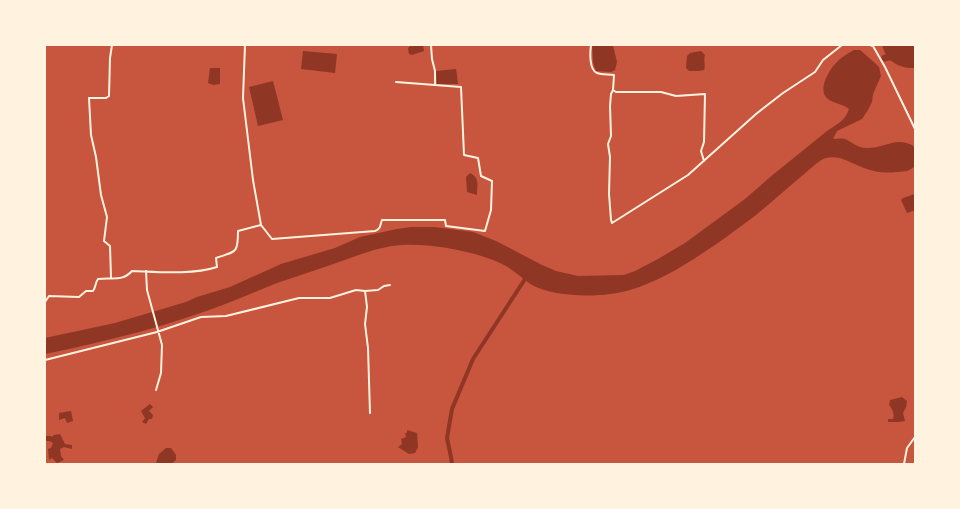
<svg xmlns="http://www.w3.org/2000/svg" width="960" height="509" font-family="Mulish,sans-serif">
  <rect width="100%" height="100%" fill="#c8553d"/>
  <!-- water -->
  <path fill="#8f3625" d="M411,45H423L424,51L412,55L409,54L408,48Z
    M592,45H613L617,62L615,70L611,72L596,71C592,63 593,54 592,45Z
    M882,45H915V68C899,69 886,61 882,45Z
    M854,50H860L876,64L879,67L881,76L873,94L872,102L868,110L862,119L837,131L833,139C837,139 841,138 845,139C852,142 858,148 866,148C886,149 895,135 915,147V166C908,172 906,171 897,172C872,175 862,166 840,158C835,157 828,157 823,159C816,163 809,170 803,175C787,188 772,202 756,215C746,223 735,230 725,238C696,258 664,280 630,290C604,298 556,298 532,285C521,278 512,268 500,263C474,251 430,243 402,245C381,246 359,255 339,262C319,269 298,276 277,283C262,289 248,295 233,301C172,325 109,341 45,354V338L115,323L186,302L197,297L230,287L281,264L335,248L360,237L397,229L411,227H434L473,232L496,241L542,265L556,271L578,276L624,275L635,271L658,259L685,243L745,199L769,178L827,131C836,125 846,120 849,109C843,104 835,104 828,99C817,91 828,72 835,64C840,58 847,54 854,50Z
    M303,51L337,54L335,73L301,69Z
    M701,51L705,55C703,60 706,64 704,70L699,71H689L686,68L687,56L690,53Z
    M210,68H220V84L213,85L208,83Z
    M456,69L457,75L458,84H437L436,71Z
    M273,81L283,120L258,126L249,87Z
    M470,173C480,178 477,185 477,195L467,192L466,177Z
    M915,194V210L910,212L907,213L901,200L903,198Z
    M902,397L907,401L906,407L903,413L905,421L898,422H888V419H893C895,413 892,409 889,405L890,400Z
    M150,404L153,407L149,411L153,415L152,419H149L146,424L142,422L145,418L141,411Z
    M71,411L73,421L67,423L65,418L59,420V413Z
    M407,430L417,433L418,447L415,453L409,454L398,447L402,444L401,439L406,437L405,433H407Z
    M60,434L65,444L72,445V449L64,447L60,449L61,456L64,460L57,463L52,458L49,460L48,449L51,448L53,443L49,441H45V436H51L52,437L54,435Z
    M166,448H171L176,455V460L171,464H157L156,463L159,454Z"/>
  <g fill="none" stroke-linecap="round" stroke-linejoin="round">
    <!-- canal -->
    <path stroke="#8f3625" stroke-width="4" d="M452,464L451,457L447,438L452,409L473,359L527,276"/>
    <!-- river -->
    <path stroke="#8f3625" stroke-width="7" d="M885,58L888,57L915,56"/>
    <!-- minor -->
    <path stroke="#fff3e0" stroke-width="2" d="M245,45L243,98L253,180L261,225
      M591,45C590,52 589,70 597,73C602,75 609,74 614,75L613,90L616,92H661L676,96L705,94L704,142L701,151L704,161
      M870,45L873,46L885,67L915,129
      M396,82L435,85
      M613,90L611,94L610,106L611,136L608,144L610,157L609,194L611,220L612,223L688,175L756,114L783,93L815,72L823,60L842,45
      M146,271L147,290L162,345L161,373L156,390
      M111,277L110,246L104,241L107,217L101,195L96,157L91,135L89,98H106L109,96L110,58L112,45
      M365,291L378,290L384,286L390,285
      M45,302L49,296L79,297L86,291H93C96,287 95,283 98,279C112,277 122,282 132,271C159,272 192,275 217,267L216,258C236,251 238,254 238,231L261,225L272,239L375,231C381,229 380,225 382,220H445L446,226L485,231L491,210L492,181L481,176L478,158L464,155L461,87L435,85V71L432,59L431,45
      M45,360L157,332L201,317L226,316L299,298H330L356,290L365,291L367,307L365,324L368,348L370,413
      M904,464L907,448L915,437"/>
  </g>
  <!-- border -->
  <rect width="960" height="509" fill="none" stroke="#fff3e0" stroke-width="92"/>
</svg>
